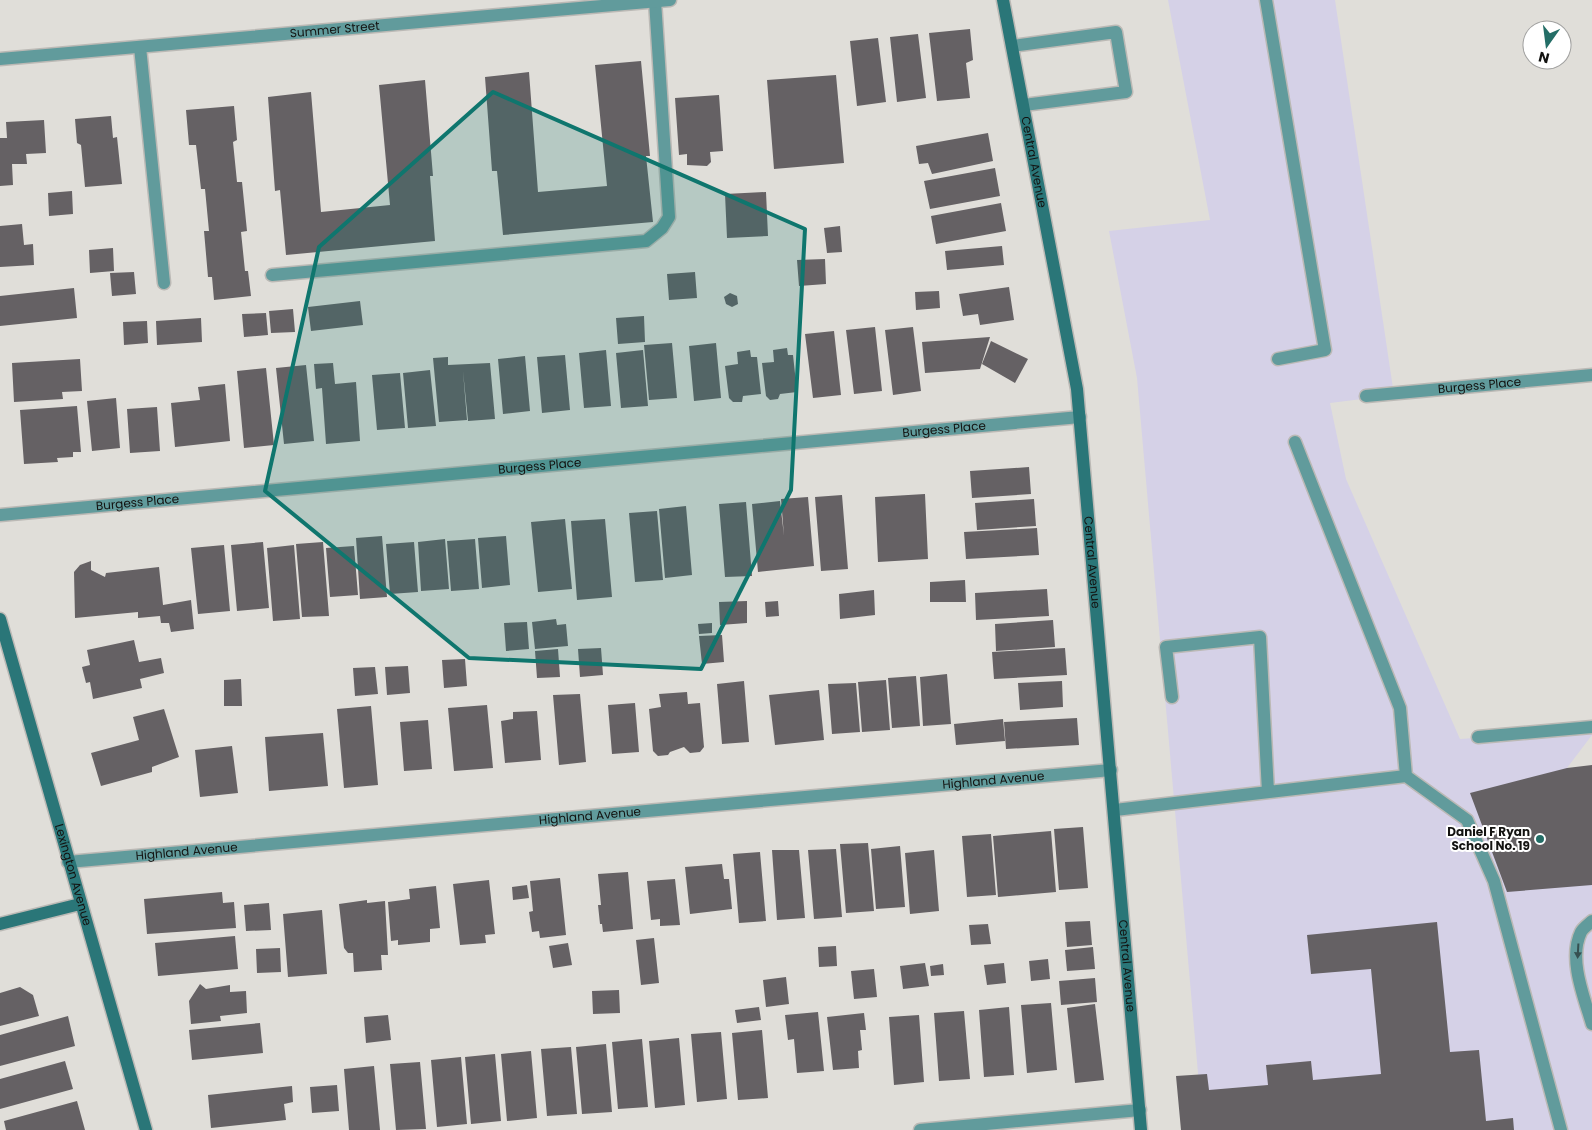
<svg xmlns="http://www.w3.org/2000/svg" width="1592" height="1130" font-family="Poppins,sans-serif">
  <rect width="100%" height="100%" fill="#e0ded9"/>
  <!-- industrial -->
  <path fill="#d5d1e7" d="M1168,0H1335L1394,395L1330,403L1346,479L1460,739L1592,730V735L1567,768L1592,837V1130H1203L1137,378L1109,231L1210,220Z"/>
  <!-- building -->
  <path fill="#656164" d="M970,29L973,60L966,63L970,98L937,101L929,33Z
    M918,34L926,98L897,102L890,37Z
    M878,38L886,102L857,106L850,41Z
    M641,61L650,156H646L653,222L503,235L497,171H492L485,77L529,72L538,192L607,186L595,65Z
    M836,75L844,163L774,169L767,80Z
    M425,80L433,176H430L435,241L286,255L280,190L275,191L268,97L311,92L321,212L390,205L379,85Z
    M719,95L723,151L710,152L711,162L707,166L687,165V154L679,155L675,98Z
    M234,106L237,140L233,142L237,182H242L247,231L241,232L245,271H248L251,296L214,300L212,277H208L204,231H209L205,189H201L196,145H189L186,110Z
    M111,116L113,138L117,137L122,184L85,187L81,145L77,143L75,119Z
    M44,120L46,153L26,154L27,164H12L13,185L0,186V138H7L6,122Z
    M988,133L993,161L932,174L928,163L919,164L916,146Z
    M995,168L1000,196L930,209L924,181Z
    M72,191L73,214L49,216L48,193Z
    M766,192L768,236L727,238L725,194Z
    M1001,203L1006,231L936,244L931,216Z
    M22,224L24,245L33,244L34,265L0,267V226Z
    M840,226L842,252L827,253L824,228Z
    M1002,246L1004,265L947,270L945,251Z
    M113,248L114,271L90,273L89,250Z
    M825,259L826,284L799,286L797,260Z
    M134,272L136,294L112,296L110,273Z
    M695,272L697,298L669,300L667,274Z
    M1009,287L1014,320L980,325L978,314L963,316L959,294Z
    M74,288L77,318L0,326V296Z
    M939,291L940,308L916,310L915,292Z
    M730,293L737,296L738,304L732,307L726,304L724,297Z
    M360,301L363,325L311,331L308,307Z
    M293,309L295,332L271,333L269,311Z
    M266,313L268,335L244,337L242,314Z
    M644,316L645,342L618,344L616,318Z
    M201,318L202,342L157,345L156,321Z
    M147,321L148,343L124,345L123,322Z
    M875,327L882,391L854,394L846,330Z
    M913,327L921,391L893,395L885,330Z
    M834,331L841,395L813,398L805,334Z
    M990,337L980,369L925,373L922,342Z
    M991,341L1028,359L1015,383L982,364Z
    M672,343L677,398L649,400L644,345Z
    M716,343L721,398L694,401L689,346Z
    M787,348L788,355H793L797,392L780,394L778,399L770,400L766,396L762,363L774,362L773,350Z
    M606,350L611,406L584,408L579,353Z
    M643,350L648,406L621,408L616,353Z
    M750,350L751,357H757L761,394L743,396L742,402H733L729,398L725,366L738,364L737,352Z
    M565,355L570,410L542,413L537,357Z
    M525,356L530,411L503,414L498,359Z
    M448,357V365L490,363L495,419L468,421L463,371L467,420L439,422L433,358Z
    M80,359L82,391L62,392L63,399L14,402L12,363Z
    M333,363L335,384L356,382L360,441L326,444L322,388L316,389L314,364Z
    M306,365L314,441L284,444L276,368Z
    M266,368L274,445L244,448L237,371Z
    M430,370L436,426L408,428L403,373Z
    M400,373L405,428L377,430L372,375Z
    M225,384L230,441L175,447L171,403L200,400L198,387Z
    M116,398L120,448L92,451L87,401Z
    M77,406L81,452H73V457L57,458L58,462L24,464L20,410Z
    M157,407L160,451L130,453L127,409Z
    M1029,467L1031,494L972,498L970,471Z
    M925,494L928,559L878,562L875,497Z
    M842,495L848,569L821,571L815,497Z
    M808,497L814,566L758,572L752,504L780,501L784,536L781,499Z
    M1034,499L1036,526L977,530L975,503Z
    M746,502L752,576L725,577L719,504Z
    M686,506L692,575L665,578L659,509Z
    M657,511L663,580L635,582L629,513Z
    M565,519L572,589L538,592L531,522Z
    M605,519L612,597L577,600L571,521Z
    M1037,528L1039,555L966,559L964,532Z
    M382,536L387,597L360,599L356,538Z
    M506,536L510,585L482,588L478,538Z
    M445,539L449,589L421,591L418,542Z
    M475,539L479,589L451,591L447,541Z
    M263,542L269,608L237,611L231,545Z
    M323,542L329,616L302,617L296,544Z
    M414,542L418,592L390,594L386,544Z
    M224,545L230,611L198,614L191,548Z
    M294,545L300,619L273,621L267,548Z
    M354,546L358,595L330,597L326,548Z
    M91,561V570L105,577L106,573L159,567L163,605L191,600L194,629L171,632L169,623H161L160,616L138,618V612L75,618L74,572L80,565Z
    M965,580L966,602H930V582Z
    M1047,589L1049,616L976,620L975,593Z
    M874,590L875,615L840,619L839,594Z
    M747,601V623L720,625L719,602Z
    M778,601L779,616L766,617L765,602Z
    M556,619L557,625L566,624L568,646L535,649L532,622Z
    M1053,620L1055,647L996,651L995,624Z
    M527,622L529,649L506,651L504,623Z
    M712,623V633L699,634L698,624Z
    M722,635L724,662L702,664L699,636Z
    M134,640L139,662L161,658L164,673L140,679L142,688L93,699L90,682L86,683L82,667L90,665L87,650Z
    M601,648L603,675L580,677L578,649Z
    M1065,648L1067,675L994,679L992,652Z
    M558,649L560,677L537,678L535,651Z
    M465,659L467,686L444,688L442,660Z
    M408,666L410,693L387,695L385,667Z
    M375,667L378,694L355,696L353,668Z
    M947,674L951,724L923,726L920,677Z
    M916,676L920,726L892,728L888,678Z
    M241,679L242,706H224V680Z
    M886,680L890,730L862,732L858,682Z
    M744,681L749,742L722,744L717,684Z
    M1062,681L1063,707L1020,710L1018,683Z
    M856,683L860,732L832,734L828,684Z
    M819,690L824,740L775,745L769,695Z
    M687,692L688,704L700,703L704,747L700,752L690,753L684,747L670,752L668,755L658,756L653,751L649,709L661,707L659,694Z
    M580,694L586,762L559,765L553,695Z
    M635,703L639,752L612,754L608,705Z
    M487,705L493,768L454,771L448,708Z
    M371,706L378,785L344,788L337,709Z
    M164,709L179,757L152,767V772L101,786L91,753L139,740L133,717Z
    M537,711L541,760L505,763L501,721L513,719V712Z
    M1077,718L1079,745L1006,749L1004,722Z
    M1003,719L1005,741L956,745L954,724Z
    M428,720L432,769L404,771L400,722Z
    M323,733L328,786L269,791L265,737Z
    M232,746L238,793L200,797L195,750Z
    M1592,765V885L1507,892L1470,793L1567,768Z
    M1083,827L1088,888L1059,890L1054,829Z
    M1051,831L1056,892L998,897L993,836Z
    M991,834L996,895L967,897L962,836Z
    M868,843L874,911L846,913L840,844Z
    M900,846L905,907L876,909L871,849Z
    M836,849L842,917L814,919L808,850Z
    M772,850H799L805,918L777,920Z
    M934,850L939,911L910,914L905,853Z
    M760,852L766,921L739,923L733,854Z
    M722,864L724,879H729L732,909L690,914L685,867Z
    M628,872L633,929L603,932L602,924H600L598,905H601L598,874Z
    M560,878L566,935L540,938L539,931L532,932L529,912L533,911L530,881Z
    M675,879L680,925L660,926V919L651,920L647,881Z
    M489,880L495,934L485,935L486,943L460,945L453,884Z
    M527,885L529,898L513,900L512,887Z
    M436,886L440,928L430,929V942L398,945V940L391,941L388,902L410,899L409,889Z
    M222,892L223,903L234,902L236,928L147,934L144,899Z
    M367,900V903L385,901L388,955H381L382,970L354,972L353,953H348L344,948L339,904Z
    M269,903L271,930L246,931L244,905Z
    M322,910L327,974L288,977L283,914Z
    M1090,921L1092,945L1067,947L1065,922Z
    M1437,922L1450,1052L1479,1050L1486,1121L1513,1118L1514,1130H1181L1176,1076L1207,1074L1209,1090L1268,1085L1266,1065L1311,1061L1313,1080L1381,1074L1371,969L1311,974L1307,935Z
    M988,924L991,944L971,945L969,925Z
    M235,936L238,969L158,976L155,943Z
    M654,938L659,983L641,985L636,940Z
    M568,943L572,965L553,968L549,946Z
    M836,946L837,966L819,967L818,947Z
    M1093,947L1095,969L1067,971L1065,950Z
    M280,948L281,972L257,973L256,949Z
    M1048,959L1050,979L1031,981L1029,961Z
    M925,963L929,986L903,989L900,966Z
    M1004,963L1006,983L987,985L984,965Z
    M943,964L944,975L931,976L930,966Z
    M874,969L877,997L854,999L851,971Z
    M786,977L789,1004L766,1007L763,980Z
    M1095,978L1097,1002L1061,1005L1059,981Z
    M200,984L206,989L230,985V992L246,991L247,1013L220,1016L221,1021L191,1024L189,1001Z
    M20,987L33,995L39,1016L0,1026V993Z
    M619,990L620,1013L593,1014L592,991Z
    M1051,1003L1057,1070L1027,1073L1021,1005Z
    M1095,1004L1104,1080L1075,1083L1067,1008Z
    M759,1007L761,1020L737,1023L735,1010Z
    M1009,1007L1014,1075L984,1077L979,1010Z
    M964,1011L970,1079L939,1081L934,1013Z
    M818,1012L824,1071L797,1073L794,1039L788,1040L785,1015Z
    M864,1013L866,1030H860L862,1050L858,1051L859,1068L833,1070L827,1017Z
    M388,1015L391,1040L366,1043L364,1017Z
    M919,1015L924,1082L894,1085L889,1017Z
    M68,1016L75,1046L0,1066V1035Z
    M260,1023L263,1053L192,1060L189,1030Z
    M762,1030L768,1098L738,1100L732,1033Z
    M721,1032L727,1099L697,1102L691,1034Z
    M679,1038L685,1105L655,1108L649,1041Z
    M642,1039L648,1107L618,1109L612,1042Z
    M606,1044L612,1112L582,1114L576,1047Z
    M571,1047L577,1114L547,1116L541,1049Z
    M531,1051L537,1118L507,1121L501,1054Z
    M495,1054L501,1121L471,1124L465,1057Z
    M461,1057L467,1124L437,1127L431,1060Z
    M65,1061L73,1089L0,1109V1079Z
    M420,1062L426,1129L396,1130L390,1064Z
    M374,1066L380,1130H349L344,1069Z
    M337,1085L339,1111L312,1113L310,1087Z
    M292,1086L293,1102L284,1104L286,1120L211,1128L208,1095Z
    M77,1101L85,1130H6L4,1121Z"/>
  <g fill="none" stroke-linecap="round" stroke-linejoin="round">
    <!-- lane casing -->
    <g stroke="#bbb9b5" stroke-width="15">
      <path id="lane" d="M1266,0L1325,350L1278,359
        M1012,46L1116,32L1126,92L1024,105
        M140,47L164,283
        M272,275L646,241L662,228L669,217L655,1
        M1295,442L1400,708L1406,776
        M1172,697L1166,647L1260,637L1268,792
        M1115,810L1406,776L1467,820L1494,881L1561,1130
        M1592,921C1589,924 1583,928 1581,932C1568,959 1584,997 1592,1024"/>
    </g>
    <!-- street casing -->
    <g stroke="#bbb9b5" stroke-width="15">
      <g id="street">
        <path id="s1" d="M0,59L670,0"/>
        <path id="s2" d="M1366,396L1592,375"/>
        <path id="s3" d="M0,515L1080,417"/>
        <path d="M1478,737L1592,727"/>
        <path id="s4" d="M68,862L1111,770"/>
        <path d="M920,1130L1140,1110"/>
      </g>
    </g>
    <!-- secondary casing -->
    <g stroke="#bbb9b5" stroke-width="15">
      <g id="secondary">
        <path id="s5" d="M1003,0L1077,389L1141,1130"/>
        <path id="s6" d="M0,619L146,1130"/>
        <path d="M0,924L80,904"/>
      </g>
    </g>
    <!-- lane -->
    <use href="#lane" stroke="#619b9c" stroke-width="12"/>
    <!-- street -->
    <use href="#street" stroke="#619b9c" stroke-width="12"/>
    <!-- secondary -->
    <use href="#secondary" stroke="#2a7678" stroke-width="12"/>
  </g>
  <!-- one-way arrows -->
  <defs><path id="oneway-solid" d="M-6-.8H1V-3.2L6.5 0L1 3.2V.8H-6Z" transform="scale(1.25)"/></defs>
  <use fill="#365050" href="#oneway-solid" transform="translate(1578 951) rotate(93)"/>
  <!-- marked area -->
  <path fill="#0f766e" fill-opacity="0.2" stroke="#0f766e" stroke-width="4" stroke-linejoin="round" d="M493,92L805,229L791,490L701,669L469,658L265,491L319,247Z"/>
  <!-- markers -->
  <circle fill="#246e67" stroke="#fff" stroke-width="2" cx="1540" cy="839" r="5"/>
  <g text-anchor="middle" stroke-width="4" stroke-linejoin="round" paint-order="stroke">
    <!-- street labels -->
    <g font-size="12" fill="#131311" stroke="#fff">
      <text dy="4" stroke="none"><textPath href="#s1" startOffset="336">Summer Street</textPath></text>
      <text dy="4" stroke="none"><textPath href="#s5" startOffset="165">Central Avenue</textPath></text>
      <text dy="4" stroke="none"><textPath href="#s2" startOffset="114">Burgess Place</textPath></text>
      <text dy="4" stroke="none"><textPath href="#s3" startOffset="948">Burgess Place</textPath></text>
      <text dy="4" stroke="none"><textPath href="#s3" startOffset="542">Burgess Place</textPath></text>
      <text dy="4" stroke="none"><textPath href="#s3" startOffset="138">Burgess Place</textPath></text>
      <text dy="4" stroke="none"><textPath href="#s5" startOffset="570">Central Avenue</textPath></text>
      <text dy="4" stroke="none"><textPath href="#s4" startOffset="929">Highland Avenue</textPath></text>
      <text dy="4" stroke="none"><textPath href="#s4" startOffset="524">Highland Avenue</textPath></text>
      <text dy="4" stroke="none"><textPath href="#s4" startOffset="119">Highland Avenue</textPath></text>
      <text dy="4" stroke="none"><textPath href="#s6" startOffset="266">Lexington Avenue</textPath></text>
      <text dy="4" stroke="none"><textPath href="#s5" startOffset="975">Central Avenue</textPath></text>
    </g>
    <!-- poi labels -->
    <g font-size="12" font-weight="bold" fill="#131311" stroke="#fff" text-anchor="end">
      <text x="1530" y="836">Daniel F Ryan<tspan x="1530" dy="14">School No. 19</tspan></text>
    </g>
  </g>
  <!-- north arrow -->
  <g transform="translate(1547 45) rotate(194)"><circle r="24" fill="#ffffff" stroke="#a1a1a0"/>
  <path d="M0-4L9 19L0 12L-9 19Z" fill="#246e67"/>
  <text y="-8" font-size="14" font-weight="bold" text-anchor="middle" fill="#131311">N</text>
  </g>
</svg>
